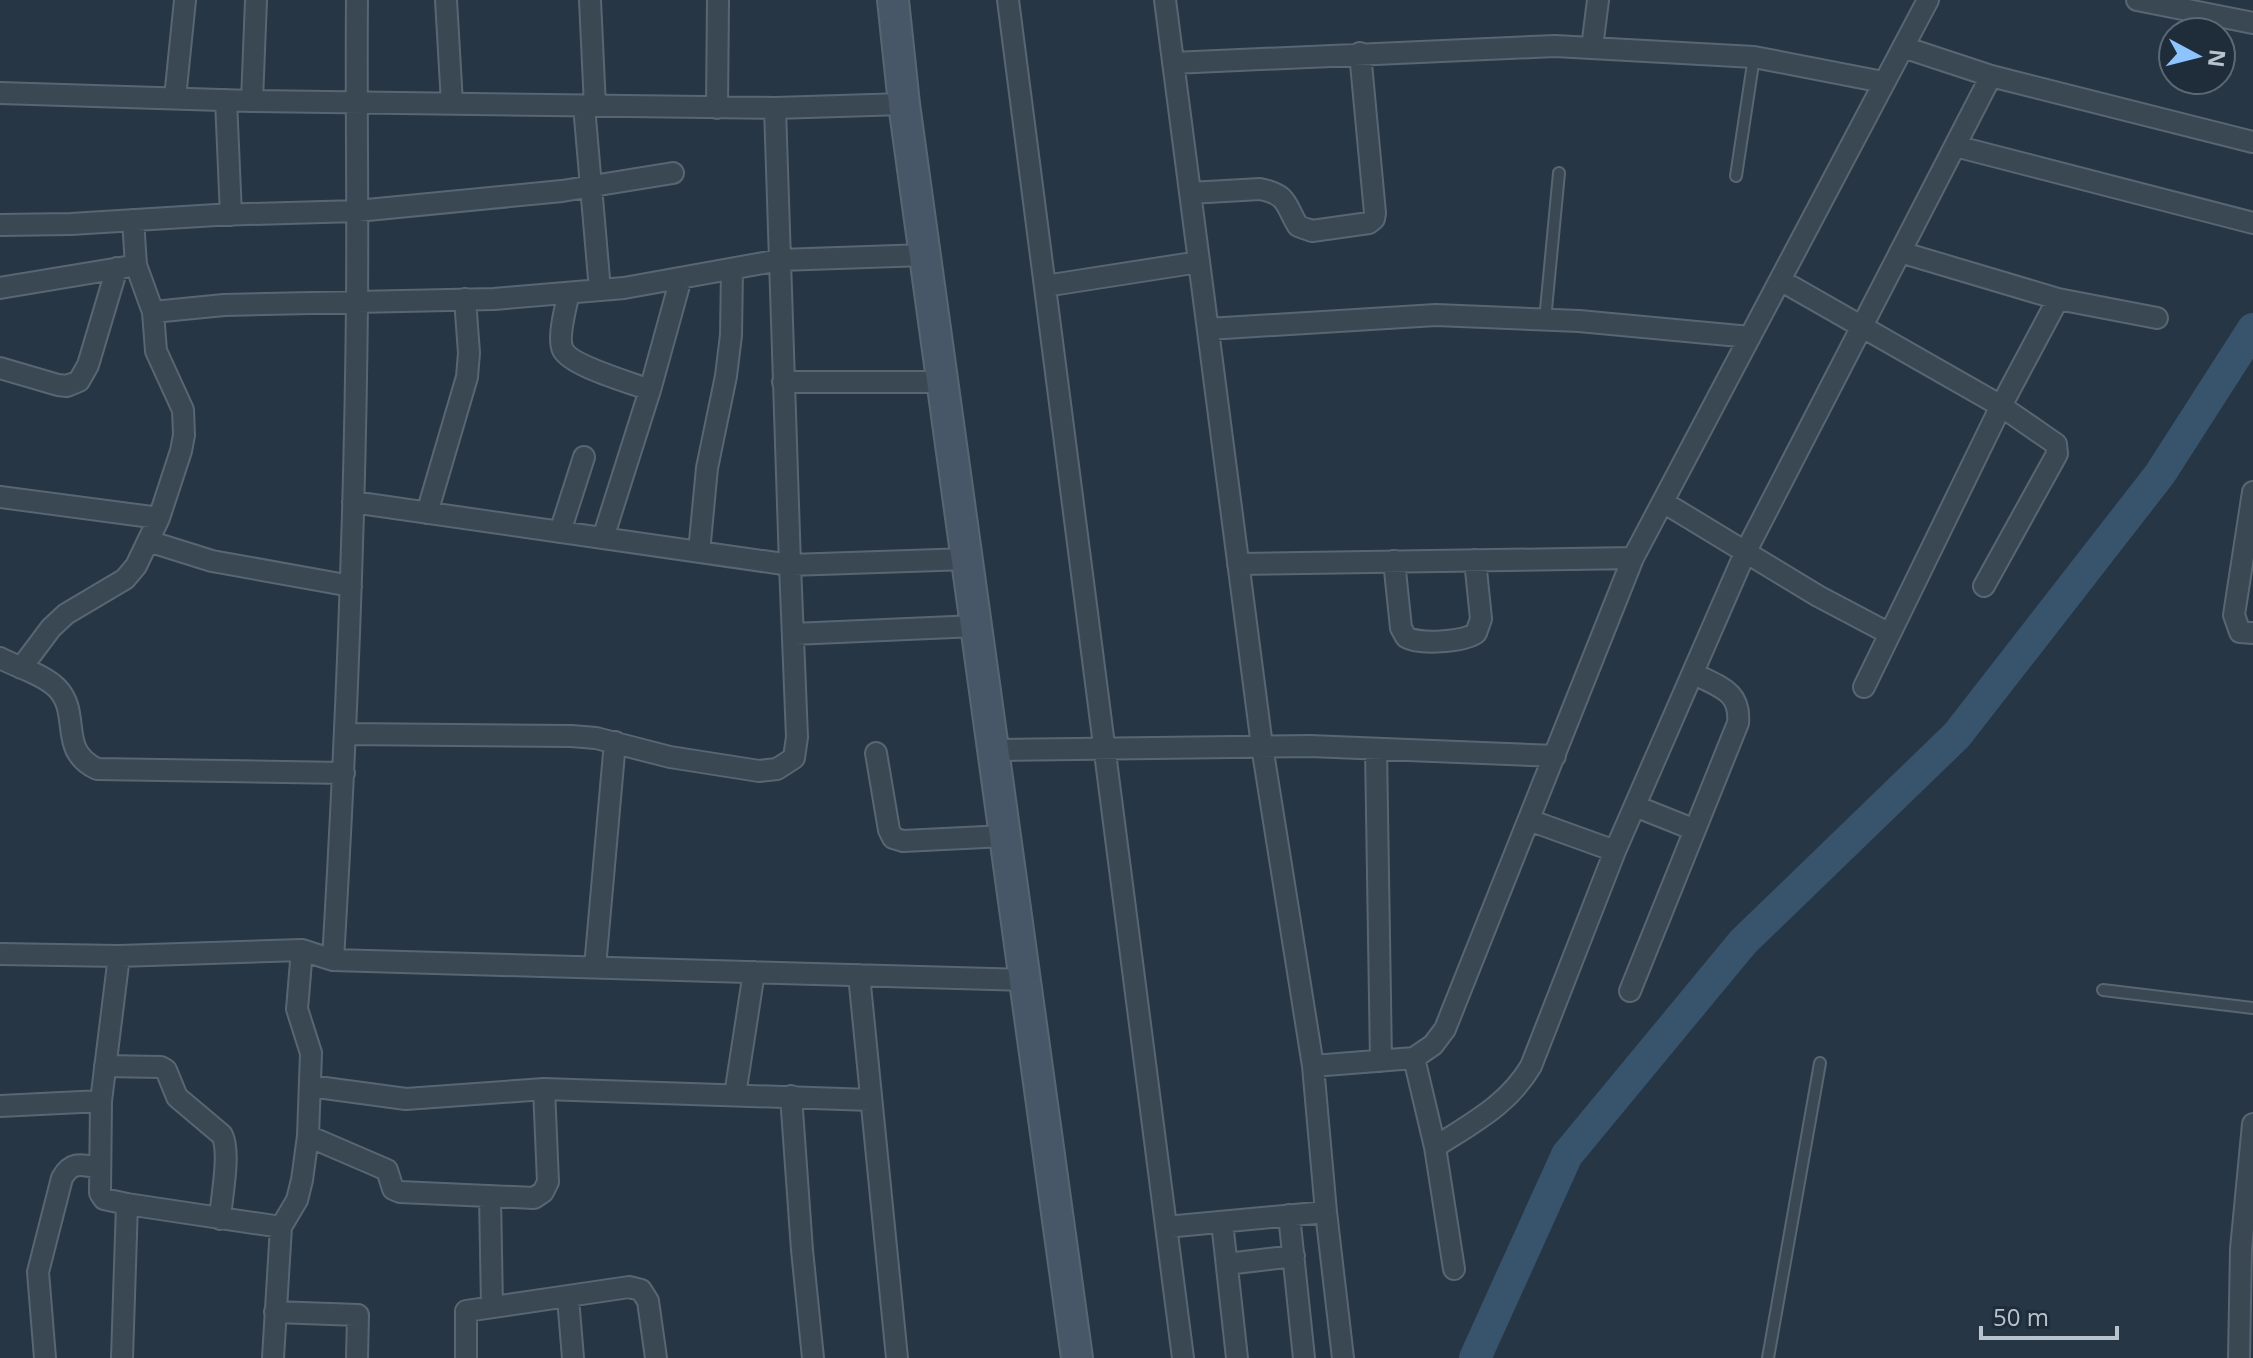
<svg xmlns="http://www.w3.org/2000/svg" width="2253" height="1358" font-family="'Open Sans',sans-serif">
  <rect width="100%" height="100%" fill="#263645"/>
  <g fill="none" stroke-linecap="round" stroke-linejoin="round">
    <!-- river -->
    <path stroke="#38546d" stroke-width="32" d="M1475,1358L1567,1155L1743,942L1957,735L2160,474L2253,329"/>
    <!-- service casing -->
    <g stroke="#596672" stroke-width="14">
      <path id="service" d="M1736,176L1754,57
        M1545,320L1559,173
        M2103,990L2253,1008
        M1768,1358L1820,1063"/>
    </g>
    <!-- minor casing -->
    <g stroke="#596672" stroke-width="24">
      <path id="minor" d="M446,0L452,103
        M590,0L595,106
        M1008,0L1183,1358
        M1165,0L1262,746L1313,1066L1326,1212L1343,1358
        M2137,0L2253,23
        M1903,47L1991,76L2253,142
        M1592,48L1598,0
        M1173,63L1555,46L1754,57L1883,82
        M0,93L252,101L775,108L904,104
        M175,98L185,0
        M226,100L231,215
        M252,101L256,0
        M584,106L600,290
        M717,108L718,0
        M775,108L790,565L968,559
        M1955,146L2253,223
        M1190,193L1260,189C1289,195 1285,205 1298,226L1312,231L1369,223L1374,219L1375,213L1360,53
        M0,225L71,224L216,215L357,211L562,191L673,173
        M1900,252L2058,299L2157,318
        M1780,280L2001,406L2056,444L2057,454L1984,586
        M1045,286L1199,262
        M0,288L126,267
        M569,293C566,306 557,338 563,350C571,366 632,383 650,390
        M153,312L224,305L494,299L624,288L780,260L925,255
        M1208,329L1436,315L1579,321L1750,337
        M0,368L58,385L67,386L79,381L88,365L117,268
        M783,382H943
        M2253,492L2234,615L2240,632L2253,633
        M0,497L159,518
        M1663,502L1818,596L1890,634
        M427,513L467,377L469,353L465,299
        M560,532L584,457
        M603,538L650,390L681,278
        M148,541L212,561L351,586
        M699,552L707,468L726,376L731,335L732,269
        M1394,561L1401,628L1406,637C1419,645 1463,642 1476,633L1481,619L1475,560
        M1238,564L1633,558
        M793,634L976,626
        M0,658C17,667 43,674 57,688C82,714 57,750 97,769L344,773
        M21,668L51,628L66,614L125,579L136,566L159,518L181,451L184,435L183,410L156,351L153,312L136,265L133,220
        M1864,687L2001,406L2058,299
        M346,734L571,736L596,738L670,757L759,771L777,769L794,758L797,737L790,565L353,502
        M1376,749L1381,1061
        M993,750L1310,746L1555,756
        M876,753L889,830L893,838L903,841L1005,836
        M1635,806L1695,830
        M1529,820L1615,851
        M0,954L119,956L302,950L333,960L1024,980
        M119,956L101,1101L100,1193L104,1199L127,1204L122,1358
        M333,960C346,741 355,521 357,302C358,201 356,101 357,0
        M595,967L615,742
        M859,975L897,1358
        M1630,991L1738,723C1741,690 1718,687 1693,673
        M1414,1058L1435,1147L1454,1269
        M105,1066L161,1067L166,1070L177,1097L222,1135C231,1153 221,1199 220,1219
        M1313,1066L1414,1058L1433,1045L1445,1029L1633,558L1928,0
        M310,1086L406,1099L544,1089L871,1100
        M735,1095L754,972
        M791,1096L802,1250L813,1358
        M0,1106L101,1101
        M308,1136L387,1170L393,1189L400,1192L534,1198L543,1192L548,1182L544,1089
        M1435,1147C1472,1123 1508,1105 1531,1066L1615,851L1745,553L1991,76
        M490,1196L492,1307
        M127,1204L281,1227
        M1289,1215L1304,1358
        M1222,1222L1237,1358
        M1166,1227L1326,1212
        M1227,1264L1294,1256
        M568,1298L573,1358
        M275,1312L358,1315L357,1358
        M45,1358L38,1272L62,1178C72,1160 83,1165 100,1168
        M273,1358L281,1227L297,1200L302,1180L308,1136L311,1053L297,1009L302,950
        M466,1358V1311L629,1287L641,1290L648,1301L656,1358
        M2239,1358L2241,1249L2253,1124"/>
    </g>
    <!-- secondary casing -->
    <g stroke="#596672" stroke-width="34">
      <path id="secondary" d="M893,0L904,104L1077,1358"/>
    </g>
    <!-- service -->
    <use href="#service" stroke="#3a4854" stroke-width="10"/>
    <!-- minor -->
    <use href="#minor" stroke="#3a4854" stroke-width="20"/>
    <!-- secondary -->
    <use href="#secondary" stroke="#485768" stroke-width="30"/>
  </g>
  <!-- north arrow -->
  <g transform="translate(2197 56) rotate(97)"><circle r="38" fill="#1f2d3a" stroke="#5c6975" stroke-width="2"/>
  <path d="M0-6L14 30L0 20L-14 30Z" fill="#8dc4fe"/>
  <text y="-12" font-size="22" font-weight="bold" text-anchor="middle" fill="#b8c3ce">N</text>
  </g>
  <!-- scale -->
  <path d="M1981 1326v12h136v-12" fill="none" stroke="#b8c3ce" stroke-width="4"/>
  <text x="1993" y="1326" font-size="24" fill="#b8c3ce" stroke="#1f2d3a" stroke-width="6" paint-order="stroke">50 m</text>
</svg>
